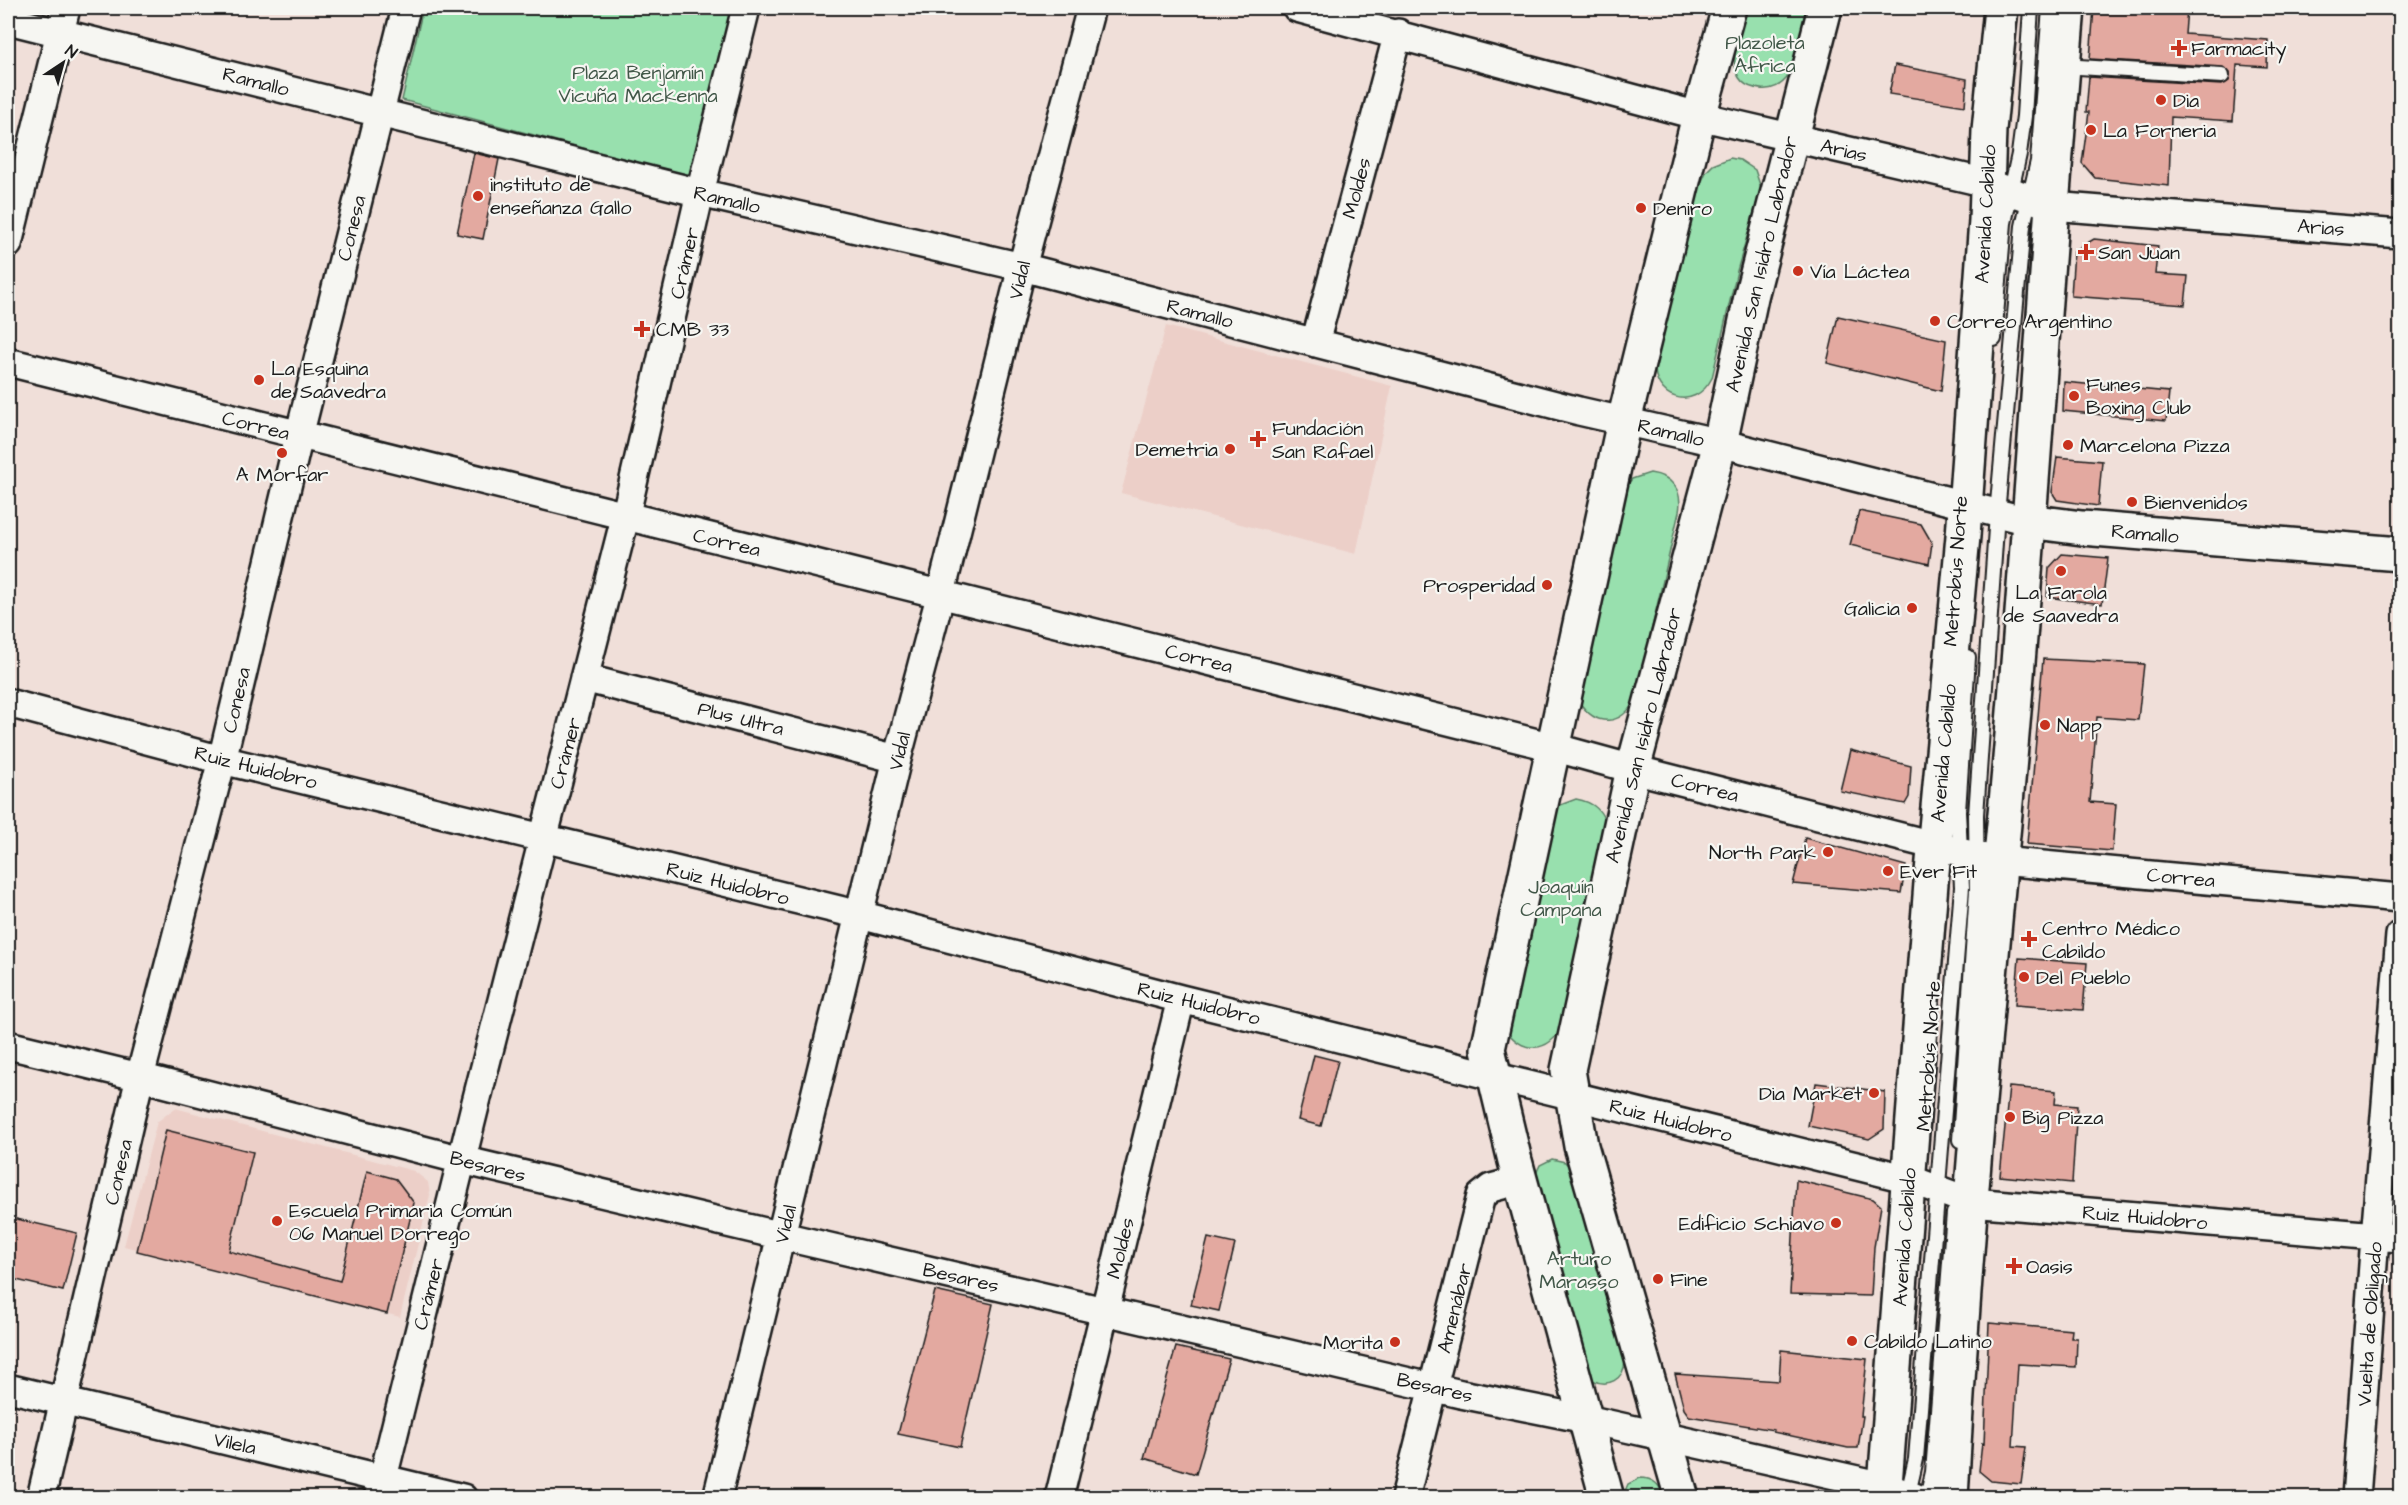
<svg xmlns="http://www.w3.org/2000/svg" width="2408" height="1505" font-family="'Architects Daughter',sans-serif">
  <rect width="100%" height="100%" fill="#f0dfd9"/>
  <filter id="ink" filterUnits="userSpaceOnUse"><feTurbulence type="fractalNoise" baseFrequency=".0167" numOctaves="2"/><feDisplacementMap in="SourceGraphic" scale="12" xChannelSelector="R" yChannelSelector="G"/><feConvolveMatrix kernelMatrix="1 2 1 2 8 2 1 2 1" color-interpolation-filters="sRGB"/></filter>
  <g filter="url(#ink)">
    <!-- built -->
    <path fill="#eccfc8" d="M1166,326L1392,386L1356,554L1121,493Z
      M175,1108L414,1171L428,1182L430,1195L400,1317L124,1246L157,1122Z"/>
    <!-- green -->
    <path fill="#98e0ae" stroke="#5a7e65" stroke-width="1.5" d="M423,8H733L696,178L402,100Z
      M1745,8H1806C1802,26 1798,65 1786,79C1780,86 1771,90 1761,89C1718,86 1739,32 1745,8Z
      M1730,158L1740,160L1755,170L1761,188L1737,271L1712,378C1694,413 1651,399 1655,361L1691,206L1706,172L1713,165Z
      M1650,473C1672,476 1683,490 1679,512L1635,700C1621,726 1596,727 1580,703L1626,486L1632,479Z
      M1576,799C1594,802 1604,811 1607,829L1562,1027C1548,1053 1523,1054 1506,1030L1552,813L1558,806Z
      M1552,1159L1565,1162L1574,1172L1625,1361C1624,1380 1608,1388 1592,1380L1534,1178L1540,1165Z
      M1640,1478C1654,1478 1660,1485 1664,1497L1622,1498L1628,1484Z"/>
    <!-- building -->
    <path fill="#e3a9a0" stroke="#1c1c1c" stroke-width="1.5" d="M2094,8H2187L2185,34L2268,40L2267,67L2237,65L2233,121L2171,117L2169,186L2095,178L2082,163L2089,112H2086L2089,77L2221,85L2229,81L2230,73L2223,67L2090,59Z
      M1895,65L1967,79L1965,106L1889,94Z
      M474,153L499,159L483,239L457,234Z
      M2094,239L2158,246L2155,274L2188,276L2185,305L2071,296L2074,251Z
      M1838,316L1946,340L1941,391L1827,363Z
      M2064,382L2169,392L2166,421L2063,411Z
      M2057,457L2102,461L2098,506L2057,500L2052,492Z
      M1859,511L1921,524L1932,543L1929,564L1850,545Z
      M2062,554L2108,558L2102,604L2047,597L2049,568Z
      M2043,659L2144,664L2138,720L2097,717L2090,802L2116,804L2112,851L2027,844Z
      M1850,750L1911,766L1909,797L1905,804L1840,791Z
      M1805,838L1906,866L1901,893L1793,884Z
      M2019,958L2087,963L2083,1010L2015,1005Z
      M1314,1055L1338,1061L1321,1126L1298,1120Z
      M1816,1083L1885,1092L1884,1129L1869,1139L1808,1126Z
      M2009,1087L2056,1091L2055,1104L2077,1106L2072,1183L2000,1176Z
      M166,1130L253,1152L229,1251L340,1281L367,1171L396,1179L414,1203L387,1314L137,1251Z
      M1796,1180L1873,1199L1881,1206L1874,1247L1871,1296L1790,1294Z
      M8,1217L77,1233L63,1291L8,1278Z
      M1208,1238L1235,1244L1219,1311L1191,1305Z
      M935,1291L993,1304L960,1447L898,1434Z
      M1989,1323L2072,1330L2071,1338H2077L2076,1367L2018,1364L2013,1446L2026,1447L2021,1484L1991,1481L1979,1471L1982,1443L1984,1444Z
      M1176,1347L1229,1359L1196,1474L1144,1458Z
      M1781,1350L1867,1359L1861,1416H1863L1858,1448H1848L1773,1432L1774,1430L1689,1416L1684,1409L1675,1374L1779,1381Z"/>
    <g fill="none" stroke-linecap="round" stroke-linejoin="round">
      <!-- lane casing -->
      <g stroke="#1c1c1c" stroke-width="18">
        <path id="lane" d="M2063,66L2222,76
          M1994,339L2004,223L2019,154L2024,116L2031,8
          M1960,1140L1977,891L1976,815L1997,514L2023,226L2038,161L2050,8
          M1907,1498L1916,1459L1962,887L1958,812L1968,657
          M1927,1498L1933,1472L1954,1213"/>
      </g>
      <!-- street casing -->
      <g stroke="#1c1c1c" stroke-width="32">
        <path id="street" d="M1297,8L1699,116L1987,183L2052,206L2400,234
          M8,20L700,193L1022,267L1579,411L1720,443L2028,521
          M8,244L66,8
          M1315,343L1398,33
          M8,362C522,492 1038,618 1553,747L1633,769L1976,856L2000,861L2400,898
          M584,678L897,759
          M8,703L222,760L860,915L1181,999L1909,1179L1971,1202L2400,1238
          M8,1045L140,1077L462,1160L782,1236L1461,1394L1586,1419L1884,1486L1917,1498
          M8,1388L463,1498
          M41,1498L140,1077L222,760L299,436L406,8
          M378,1498L476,1102L625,518L700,193L746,8
          M717,1498L897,759L941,593L1022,267L1091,8
          M1059,1498L1181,999
          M1405,1498L1481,1196L1491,1188L1521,1180
          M2356,1498L2375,1237L2400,935"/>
      </g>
      <!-- secondary casing -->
      <g stroke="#1c1c1c" stroke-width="38">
        <path id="secondary" d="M2028,521L2082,528L2400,554
          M1607,1498L1515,1161L1488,1049L1624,421L1699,116L1729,8
          M1682,1498L1581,1146L1568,1070L1633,769L1720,443L1751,297L1825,8
          M1884,1498L1931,883L1963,536L1986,220L1989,130L2001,8
          M1951,1498C1963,1273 1983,1048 2004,824C2030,552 2044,279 2068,8"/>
      </g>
      <!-- lane -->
      <use href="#lane" stroke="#f6f6f2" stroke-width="14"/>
      <!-- street -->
      <use href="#street" stroke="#f6f6f2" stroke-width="27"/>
      <!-- secondary -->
      <use href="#secondary" stroke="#f6f6f2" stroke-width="33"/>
    </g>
  </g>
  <!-- markers -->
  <g fill="#c8321e" stroke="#f6f6f2" stroke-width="2">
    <path d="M2176 39h6v6h6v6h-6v6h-6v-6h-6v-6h6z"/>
    <circle cx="2161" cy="100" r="6"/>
    <circle cx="2091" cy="130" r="6"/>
    <circle cx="478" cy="196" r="6"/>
    <circle cx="1641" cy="208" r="6"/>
    <path d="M2083 243h6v6h6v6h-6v6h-6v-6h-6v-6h6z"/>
    <circle cx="1798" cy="271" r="6"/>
    <circle cx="1935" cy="321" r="6"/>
    <path d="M639 320h6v6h6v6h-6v6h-6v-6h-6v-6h6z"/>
    <circle cx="259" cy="380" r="6"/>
    <circle cx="2074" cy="396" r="6"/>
    <path d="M1255 430h6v6h6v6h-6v6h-6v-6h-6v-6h6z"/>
    <circle cx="2068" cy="445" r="6"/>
    <circle cx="1230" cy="449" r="6"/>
    <circle cx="282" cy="453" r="6"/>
    <circle cx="2132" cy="502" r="6"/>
    <circle cx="2061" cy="571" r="6"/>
    <circle cx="1547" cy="585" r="6"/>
    <circle cx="1912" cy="608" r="6"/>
    <circle cx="2045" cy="725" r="6"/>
    <circle cx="1828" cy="852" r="6"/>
    <circle cx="1888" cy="871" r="6"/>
    <path d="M2026 930h6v6h6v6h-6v6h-6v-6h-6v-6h6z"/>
    <circle cx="2024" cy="977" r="6"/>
    <circle cx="1874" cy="1093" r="6"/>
    <circle cx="2010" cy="1117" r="6"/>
    <circle cx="277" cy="1221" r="6"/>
    <circle cx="1836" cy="1223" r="6"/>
    <path d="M2011 1257h6v6h6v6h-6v6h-6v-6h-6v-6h6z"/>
    <circle cx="1658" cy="1279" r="6"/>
    <circle cx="1852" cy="1341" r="6"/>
    <circle cx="1395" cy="1342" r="6"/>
  </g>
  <g text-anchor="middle" stroke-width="4.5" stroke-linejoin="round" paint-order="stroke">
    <!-- park labels -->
    <g font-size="20" fill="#415748" stroke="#f6f6f2">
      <text x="1765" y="49">Plazoleta<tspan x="1765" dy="23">África</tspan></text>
      <text x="638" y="79">Plaza Benjamín<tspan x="638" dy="23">Vicuña Mackenna</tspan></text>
      <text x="1561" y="893">Joaquín<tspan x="1561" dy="23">Campana</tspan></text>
      <text x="1579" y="1265">Arturo<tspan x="1579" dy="23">Marasso</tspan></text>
    </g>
    <!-- poi labels -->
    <g font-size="20" fill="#1c1c1c" stroke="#f6f6f2" text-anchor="start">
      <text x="2191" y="55">Farmacity</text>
      <text x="2173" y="107">Dia</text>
      <text x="2103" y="137">La Forneria</text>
      <text x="490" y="191">instituto de<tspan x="490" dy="23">enseñanza Gallo</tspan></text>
      <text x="1653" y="215">Deniro</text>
      <text x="2098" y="259">San Juan</text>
      <text x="1810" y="278">Vía Láctea</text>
      <text x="1947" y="328">Correo Argentino</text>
      <text x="656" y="336">CMB 33</text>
      <text x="271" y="375">La Esquina<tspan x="271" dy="23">de Saavedra</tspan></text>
      <text x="2086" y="391">Funes<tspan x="2086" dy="23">Boxing Club</tspan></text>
      <text x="1272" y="435">Fundación<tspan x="1272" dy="23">San Rafael</tspan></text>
      <text x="2080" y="452">Marcelona Pizza</text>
      <text x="1218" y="456" text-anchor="end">Demetria</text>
      <text x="282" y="481" text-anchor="middle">A Morfar</text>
      <text x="2144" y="509">Bienvenidos</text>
      <text x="1535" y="592" text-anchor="end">Prosperidad</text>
      <text x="2061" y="599" text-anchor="middle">La Farola<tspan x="2061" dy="23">de Saavedra</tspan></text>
      <text x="1900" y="615" text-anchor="end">Galicia</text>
      <text x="2057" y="732">Napp</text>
      <text x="1816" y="859" text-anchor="end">North Park</text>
      <text x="1900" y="878">Ever Fit</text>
      <text x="2042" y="935">Centro Médico<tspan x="2042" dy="23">Cabildo</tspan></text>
      <text x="2036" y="984">Del Pueblo</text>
      <text x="1862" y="1100" text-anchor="end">Dia Market</text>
      <text x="2022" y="1124">Big Pizza</text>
      <text x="289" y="1217">Escuela Primaria Común<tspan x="289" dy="23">06 Manuel Dorrego</tspan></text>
      <text x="1824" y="1230" text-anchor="end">Edificio Schiavo</text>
      <text x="2026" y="1273">Oasis</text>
      <text x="1670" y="1286">Fine</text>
      <text x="1864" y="1348">Cabildo Latino</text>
      <text x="1383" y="1349" text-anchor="end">Morita</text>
    </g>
    <!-- street labels -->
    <g font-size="20" fill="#1c1c1c" stroke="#f6f6f2">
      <text transform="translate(256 81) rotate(14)" y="7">Ramallo</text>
      <text transform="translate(1844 150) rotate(13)" y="7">Arias</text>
      <text transform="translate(1356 188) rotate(-75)" y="7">Moldes</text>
      <text transform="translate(727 199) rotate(13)" y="7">Ramallo</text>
      <text transform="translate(1985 214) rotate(-87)" y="7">Avenida Cabildo</text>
      <text transform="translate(2321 227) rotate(4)" y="7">Arias</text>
      <text transform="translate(351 228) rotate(-76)" y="7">Conesa</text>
      <text transform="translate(684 263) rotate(-77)" y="7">Crámer</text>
      <text transform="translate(1761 264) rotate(-77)" y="7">Avenida San Isidro Labrador</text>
      <text transform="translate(1019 280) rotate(-76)" y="7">Vidal</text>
      <text transform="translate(1200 313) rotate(14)" y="7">Ramallo</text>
      <text transform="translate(256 425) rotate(14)" y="7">Correa</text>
      <text transform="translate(1671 432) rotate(13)" y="7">Ramallo</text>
      <text transform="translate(2145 533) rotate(5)" y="7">Ramallo</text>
      <text transform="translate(727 542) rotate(13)" y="7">Correa</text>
      <text transform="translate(1955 571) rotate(-86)" y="7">Metrobús Norte</text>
      <text transform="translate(1199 658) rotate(14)" y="7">Correa</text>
      <text transform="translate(236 700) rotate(-77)" y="7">Conesa</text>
      <text transform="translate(741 718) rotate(14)" y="7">Plus Ultra</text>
      <text transform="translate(1643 735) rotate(-76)" y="7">Avenida San Isidro Labrador</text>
      <text transform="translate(899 751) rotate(-76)" y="7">Vidal</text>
      <text transform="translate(565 753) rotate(-75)" y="7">Crámer</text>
      <text transform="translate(1943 753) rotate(-85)" y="7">Avenida Cabildo</text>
      <text transform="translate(256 767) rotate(14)" y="7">Ruiz Huidobro</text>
      <text transform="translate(1705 787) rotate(14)" y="7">Correa</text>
      <text transform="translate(2181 877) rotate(5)" y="7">Correa</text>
      <text transform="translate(728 883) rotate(14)" y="7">Ruiz Huidobro</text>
      <text transform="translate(1199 1003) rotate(14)" y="7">Ruiz Huidobro</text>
      <text transform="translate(1928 1056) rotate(-86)" y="7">Metrobús Norte</text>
      <text transform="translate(1671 1120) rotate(14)" y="7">Ruiz Huidobro</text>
      <text transform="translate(488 1166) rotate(14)" y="7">Besares</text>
      <text transform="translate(118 1172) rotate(-77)" y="7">Conesa</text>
      <text transform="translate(2145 1217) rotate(5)" y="7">Ruiz Huidobro</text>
      <text transform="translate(785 1224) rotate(-76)" y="7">Vidal</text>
      <text transform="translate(1904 1237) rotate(-86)" y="7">Avenida Cabildo</text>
      <text transform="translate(1120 1248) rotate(-76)" y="7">Moldes</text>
      <text transform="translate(961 1277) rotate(13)" y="7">Besares</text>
      <text transform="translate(428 1294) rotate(-76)" y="7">Crámer</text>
      <text transform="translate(1454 1308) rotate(-76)" y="7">Amenábar</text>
      <text transform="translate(2369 1324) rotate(-86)" y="7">Vuelta de Obligado</text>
      <text transform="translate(1435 1387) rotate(13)" y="7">Besares</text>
      <text transform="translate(235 1443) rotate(13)" y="7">Vilela</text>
    </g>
  </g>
  <!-- margin -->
  <rect width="2408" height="1505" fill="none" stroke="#f6f6f2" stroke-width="30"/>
  <rect x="15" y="15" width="2378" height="1475" fill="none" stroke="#1c1c1c" stroke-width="2" filter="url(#ink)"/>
  <!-- north arrow -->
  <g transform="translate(63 63) rotate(36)" stroke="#f6f6f2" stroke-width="4.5" paint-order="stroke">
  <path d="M0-4.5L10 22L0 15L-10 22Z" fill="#1c1c1c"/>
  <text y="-9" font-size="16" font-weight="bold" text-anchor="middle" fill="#1c1c1c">N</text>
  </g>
</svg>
